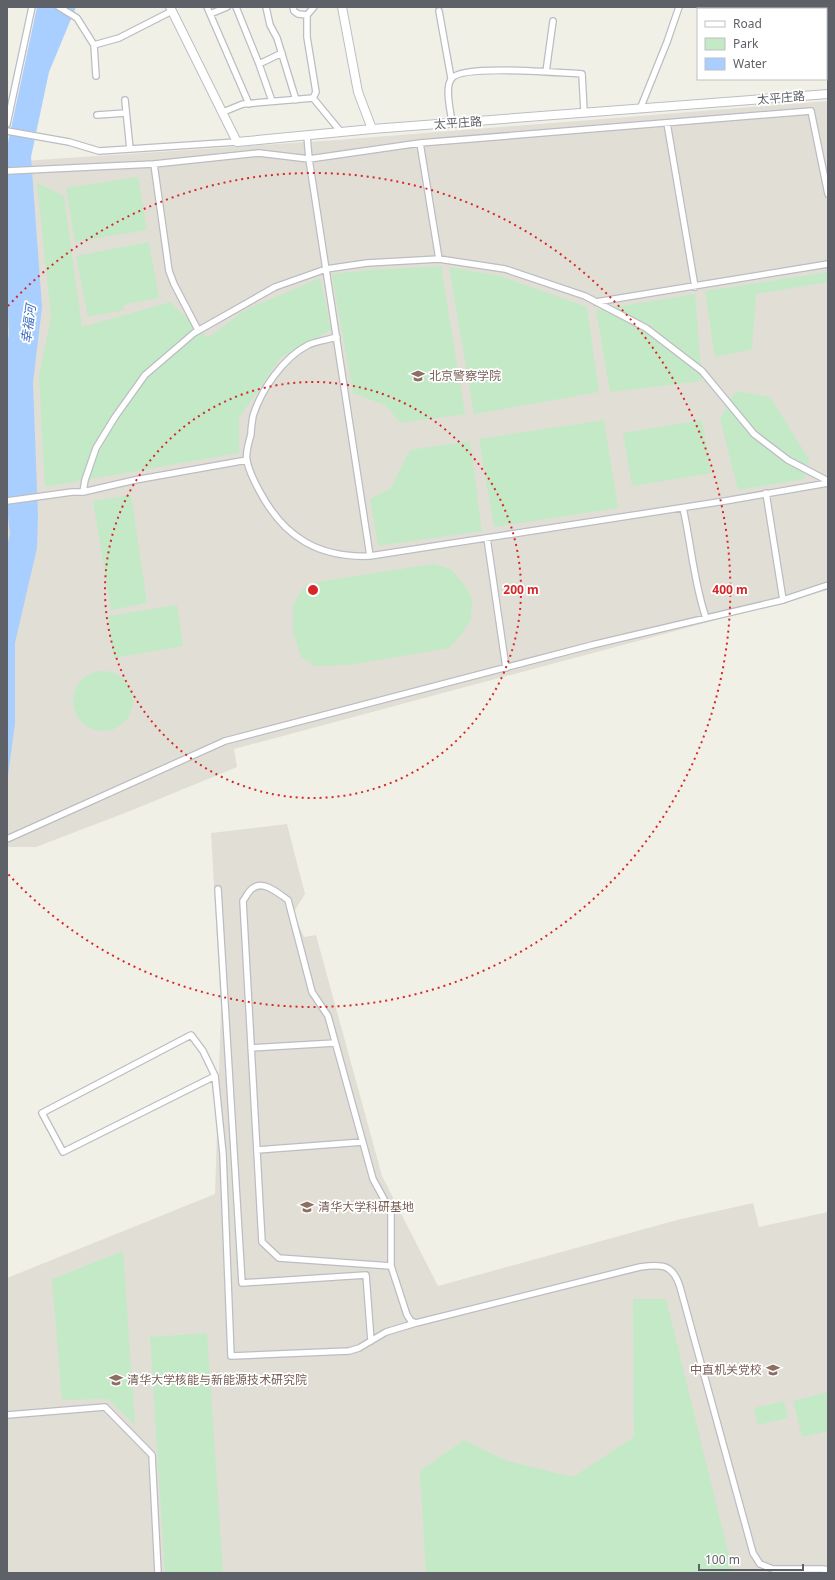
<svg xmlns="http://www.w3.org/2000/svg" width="835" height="1580" font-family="'Noto Sans','Noto Sans SC',sans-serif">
  <rect width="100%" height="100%" fill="#f1f0e7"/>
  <!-- education -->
  <path fill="#e1dfd5" d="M828,101V590L234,749L237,767L130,811L36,847H7V162L337,140Z
    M287,824L305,894L293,913L304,937L316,935L382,1176L438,1286L677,1220L753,1203L759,1227L828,1212V1573H7V1278L215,1194L221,1009L211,833Z"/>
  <!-- green -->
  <path fill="#c3e9c7" d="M138,177L147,230L75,242L66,188Z
    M37,183L64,196L82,327L170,302L208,338L245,310L320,278L331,330L281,357L239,418V453L45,487L39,377L51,317Z
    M149,242L159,298L123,305L124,310L88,317L76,256Z
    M441,266L465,414L401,423L385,405L353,393L332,274L370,270Z
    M449,267L500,276L587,307L599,392L474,414Z
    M828,272V282L756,294L752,349L715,357L705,291Z
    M695,294L702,381L610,392L596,310Z
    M736,391L770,397L809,459L804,479L738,490L720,419Z
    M604,420L618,508L494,527L479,439Z
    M702,420L711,473L632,486L623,433Z
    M470,441L482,531L378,546L370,499L391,488L410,450Z
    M131,495L147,603L111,610L93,501Z
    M434,564L451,569L464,584L472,599L471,619L461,635L449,648L347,665L315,666L301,657L293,632V605L303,588L316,582Z
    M177,605L183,646L114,658L108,616Z
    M73 701a30 30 0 1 1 60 0a30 30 0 1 1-60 0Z
    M123,1251L135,1425L108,1399L62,1400L52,1279Z
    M633,1299H666L733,1572L742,1573H426L420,1471L464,1440L507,1461L573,1477L634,1437Z
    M207,1333L223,1573H165L150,1337Z
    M828,1392V1431L802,1437L793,1401Z
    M784,1401L788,1418L758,1425L754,1408Z"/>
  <!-- water -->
  <path fill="#a8cfff" d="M37,7H76L49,72L31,157L42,307L33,383L38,515L37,548L15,643V724L7,783V546L10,534L7,507V343L9,335L7,291V147Z"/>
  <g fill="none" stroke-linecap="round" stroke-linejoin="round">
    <!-- street casing -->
    <g stroke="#bbbdc2" stroke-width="8">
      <path id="street" d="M59,7L77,18L94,45L96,76
        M207,7L249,104
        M236,7L259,64L282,53
        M266,7L270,25L277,38L296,100
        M293,7L294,11L298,14L307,15
        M439,11L451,78
        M210,14L227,7
        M94,45L119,38L172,11
        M259,64L272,101
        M546,72L553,21
        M313,98L316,92L307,37V15L314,7
        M125,100L130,149
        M640,109L667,42L679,7
        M223,112L243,104L313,98L341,132
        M97,115L126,113
        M452,123C451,112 444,87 452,78C464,64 560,73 582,74L584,112
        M667,123L695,287
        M7,124L32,7
        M7,131L69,142L99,151L237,142
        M307,136L309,159L370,556
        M420,143L439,259
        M154,164L169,271L174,284L198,330
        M7,171L154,164L259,153L309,159L420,143L811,111L828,194
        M596,302L828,264
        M337,337C327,340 316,341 308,345C283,358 261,390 253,416C252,422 251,428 251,434C249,442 245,453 247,461C249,471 255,483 260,492C284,537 318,558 370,556L725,501L828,483
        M83,492L85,480L96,448L115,417L145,375L194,333L275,287L326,269L367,263L439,259L505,269L585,296L646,328L702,371L754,434L788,460L828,481
        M766,493L783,600
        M7,501L72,492H83L135,480L247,460
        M683,508C691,543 694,584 706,618
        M487,538L506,668
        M7,839L225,741L592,645L783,600L828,585
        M218,889L242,1283L366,1275L371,1341
        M251,1048L335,1043
        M215,1076L63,1152L42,1113L191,1035L203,1051L215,1076L223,1154L231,1356L349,1351L359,1348L386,1332L416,1323
        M257,1150L363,1142
        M391,1266L279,1258L262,1242L243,901C246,897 249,890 253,888C264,880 279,894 288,900L312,992L328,1016L373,1179L391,1212V1266L407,1315L411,1321L416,1323L640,1267C662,1264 673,1264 680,1287L753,1553L760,1564L773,1569H823L828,1570
        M7,1415L105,1407L152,1455L158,1573"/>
    </g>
    <!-- secondary casing -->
    <g stroke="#bcbec4" stroke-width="10">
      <path id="secondary" d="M170,7L237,142L372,129L828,94
        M342,7L358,92L372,129"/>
    </g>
    <!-- street -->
    <use href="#street" stroke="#fff" stroke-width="5.5"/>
    <!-- secondary -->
    <use href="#secondary" stroke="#fff" stroke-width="8"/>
  </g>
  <!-- distance rings -->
  <g fill="none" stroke="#d62828" stroke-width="2" stroke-dasharray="2 4">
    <circle cx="313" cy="590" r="208"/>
    <path d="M8 306A417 417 0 1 1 8 874"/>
  </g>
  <!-- icons -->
  <defs>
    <g id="university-bare" transform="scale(1.08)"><path d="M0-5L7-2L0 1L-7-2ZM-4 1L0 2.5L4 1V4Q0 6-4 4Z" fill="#8d6e63" stroke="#fff" stroke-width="2.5" paint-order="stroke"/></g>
  </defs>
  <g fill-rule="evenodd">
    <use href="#university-bare" x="418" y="376"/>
    <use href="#university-bare" x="307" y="1207"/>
    <use href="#university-bare" x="773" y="1370"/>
    <use href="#university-bare" x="116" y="1380"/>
  </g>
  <g text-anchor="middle" stroke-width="3.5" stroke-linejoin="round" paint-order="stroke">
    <!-- street labels -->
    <g font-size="12" fill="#5e6167" stroke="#fff">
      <text transform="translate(781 98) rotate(-5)" y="4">太平庄路</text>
      <text transform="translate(458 123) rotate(-4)" y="4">太平庄路</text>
    </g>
    <!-- education labels -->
    <g font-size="12" fill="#785e54" stroke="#fff" text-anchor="start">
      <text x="429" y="380">北京警察学院</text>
      <text x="318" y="1211">清华大学科研基地</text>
      <text x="762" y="1374" text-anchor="end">中直机关党校</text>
      <text x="127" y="1384">清华大学核能与新能源技术研究院</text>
    </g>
    <!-- water labels -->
    <g font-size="13" font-style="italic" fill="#4271bf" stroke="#fff">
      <text transform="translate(28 324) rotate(-82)" y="5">幸福河</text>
    </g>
  </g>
  <circle cx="313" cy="590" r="6" fill="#d62828" stroke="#fff" stroke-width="2"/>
  <g font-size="12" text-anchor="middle" font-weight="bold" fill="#d62828" stroke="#fff" stroke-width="3.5" stroke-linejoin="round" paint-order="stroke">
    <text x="521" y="594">200 m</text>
    <text x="730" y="594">400 m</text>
  </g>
  <!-- border -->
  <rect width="835" height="1580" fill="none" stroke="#5e6167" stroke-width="16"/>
  <!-- legend -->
  <rect x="697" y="8" width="130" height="72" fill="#ffffff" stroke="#bfc0c2"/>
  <rect x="705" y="21" width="20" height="6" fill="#ffffff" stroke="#bfc0c2"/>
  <text x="733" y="28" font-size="12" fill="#5e6167">Road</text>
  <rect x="705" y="38" width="20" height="12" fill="#c3e9c7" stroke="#bfc0c2"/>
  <text x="733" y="48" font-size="12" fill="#5e6167">Park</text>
  <rect x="705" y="58" width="20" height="12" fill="#a8cfff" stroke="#bfc0c2"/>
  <text x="733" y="68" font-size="12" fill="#5e6167">Water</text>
  <!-- scale -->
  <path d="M699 1564v6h104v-6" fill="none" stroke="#5e6167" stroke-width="2"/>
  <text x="705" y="1564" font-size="12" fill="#5e6167" stroke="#ffffff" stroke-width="3" paint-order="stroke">100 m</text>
</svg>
